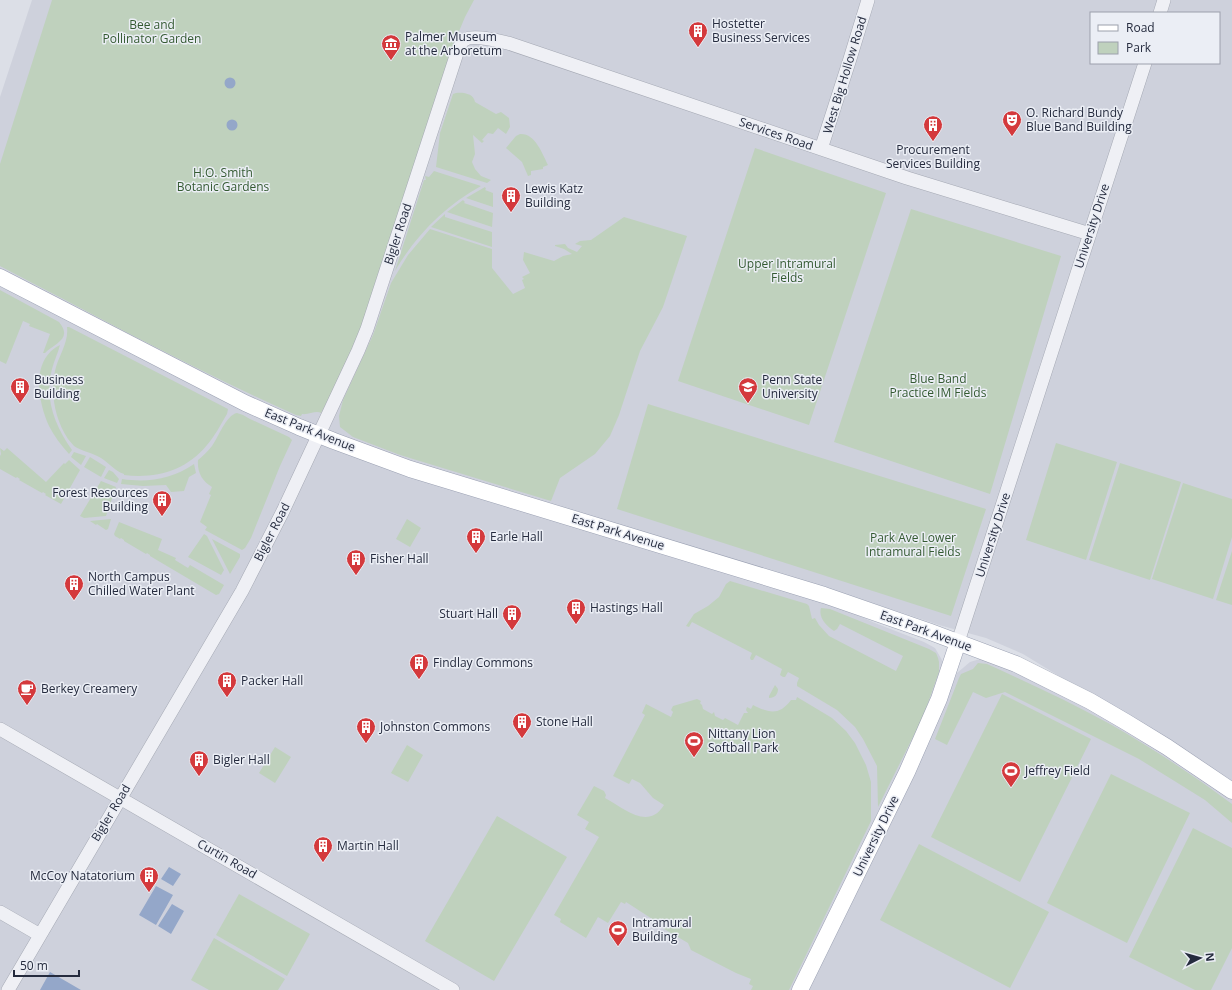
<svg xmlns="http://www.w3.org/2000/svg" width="1232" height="990" font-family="'Open Sans',sans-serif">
  <rect width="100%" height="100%" fill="#dcdfe7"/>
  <!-- built -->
  <path fill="#ced1dc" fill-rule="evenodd" d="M32,0H1232V781L1176,744L1134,718L1072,684L1023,654L986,638L939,625L836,591L412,462L339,436L232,390L0,270V97ZM1091,13H1219V63H1091Z
    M0,285L245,411L833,604L875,623L924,642L935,648L942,660L943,669L923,723L794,990H0Z
    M980,659L992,660L1059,692L1127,730L1232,797V990H808L930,740L957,673L970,662Z"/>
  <!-- green -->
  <path fill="#bfd1bd" d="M52,0H474L465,17L455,41L369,309L336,387L321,413C316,410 309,415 302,414L301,416L296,415C195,370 98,317 0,266V164Z
    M456,93C464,92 474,94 475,102L496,114L501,112L509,118L510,127L506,134L498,128L493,134L488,133L482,140L484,141L482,143L473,135L475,154L472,162L475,169L481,176L491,180L487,183L436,167L440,133L453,94Z
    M520,134C535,133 542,153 548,165L543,167V169L531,171V175L528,176L522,162L506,148L516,136Z
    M755,148L886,193L809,425L678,381Z
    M434,171L481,186C445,206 416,235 395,271L424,180H426L425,176L429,177Z
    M485,187L486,189L485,190L493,193V207L466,198Z
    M463,200L465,202L464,203L493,213L492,227L447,212Z
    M911,209L1061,256L990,494L834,442Z
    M445,214V217L492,232V247L431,227Z
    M624,217L687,236L663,307L640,351L619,415L610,436L595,454L560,478L551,501L400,455L353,437L340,427L339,416L343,400L373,335L391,283L408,255L430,229L492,249V268L513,294L525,288L522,280L524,279L522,277L530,273L523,260L524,252L554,261L563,256L572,254L564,249L555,246V245L565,244L568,248L577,252L582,246L575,244L580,241L591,240Z
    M0,290L59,322C73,339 55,343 45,353H43L50,334L29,326L30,324L23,321L6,364L0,361Z
    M67,327H69L228,409L227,414C221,424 215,436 207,445C186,471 155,479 124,475V474C115,471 109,463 101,458C93,453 81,451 74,446C72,444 70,441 68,439C55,419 50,394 55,371C58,356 69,343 67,327Z
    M60,345C58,353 54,361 52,369C44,399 55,426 72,450L69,454C61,445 54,436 49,426C38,402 30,360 60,345Z
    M648,404L986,509L951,616L617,509Z
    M237,413L243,415L250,419L289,437L292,440L280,466L251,538L245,548L242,550L205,530L207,527L200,522L211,495L209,494L212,487C202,481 197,472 198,460C203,456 207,452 212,446C218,438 226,415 237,413Z
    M1056,443L1117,462L1086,560L1026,540Z
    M0,448L4,451L7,448L46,482L64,463L65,464L69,460L80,470L61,504L45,495L46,494L43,492L42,493L19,480L20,479L17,477L16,478L0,469V456L1,454Z
    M74,452L86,456L81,465L71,457Z
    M90,457L106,467L101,477L84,467Z
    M1120,463L1181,482L1150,580L1089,560Z
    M194,464L196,473L189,477L184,491L171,492L166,485L143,486L121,484L122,479C148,483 172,479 194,464Z
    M109,470L113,472L119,479L117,483L104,478Z
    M101,481L116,487L106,516L84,518L80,516Z
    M1183,483L1232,499V537L1213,599L1152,579Z
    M111,519L108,529L106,530L97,524L96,525L90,521Z
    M407,519L421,528L410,547L396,539Z
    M119,522L162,539L158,550L176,558L175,560L188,568L190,565L224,585L219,594L216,595L150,556V555L147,553L146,554L124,541V540L121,538L120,539L115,536L114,534Z
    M204,534L207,536L224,570L221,575L188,557Z
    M212,539L240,554V557L230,574Z
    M1232,551V605L1216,600Z
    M730,581L807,604L809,606L812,619L815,618L819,625L829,636L896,671L903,656L840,624L837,629L834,631C827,626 818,618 821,608L830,609L929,649L936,653L938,658L939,662V672L923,717L878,807L877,766L863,739L855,727L837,710L797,686V683L799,678L788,672L785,677H783L780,675L782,669L756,655L753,660H751L750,658L752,653L692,622L689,627L686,626L694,614L708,606L719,597L726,584Z
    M978,663L987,664C1029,683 1070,702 1110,724C1152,748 1193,775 1232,804V823L1205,800L1139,759L1005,692L986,698L973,692L947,745L935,739L959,678L961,674L973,669Z
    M775,685L778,689C778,694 775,698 769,698V696Z
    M1002,694L1091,739L1020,882L931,837Z
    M797,697L832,718L846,731L855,743L866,765L871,782V821L789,990H751L753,986L749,984L751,979L736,973L691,950L688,943L659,926L660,924L626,902L625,904L621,902L608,923L598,917L586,938L560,922L561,919L554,915L599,837L585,829L589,822L577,815L594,786L604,791L606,795L605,798C624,808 648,831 664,805L653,798L640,783L632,779L629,784L613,776L645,715L642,713L646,704L671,717L673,712L671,710L673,706L697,699L701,701L700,703L702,705L703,709L712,714L714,712L715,716L723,720L725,718L738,725L744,713H748L746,710L747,707L751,709L753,705C769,713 779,716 791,700H796Z
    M407,745L423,755L408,782L391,773Z
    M275,747L291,757L275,783L259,773Z
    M1111,774L1190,813L1127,943L1047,903Z
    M497,816L567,857L494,981L425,941Z
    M1193,828L1232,848V948L1211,990H1195L1129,957Z
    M919,844L1049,912L1010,988L880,920Z
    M239,894L310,934L287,976L216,935Z
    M214,938L285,979L278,990H209L191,980Z"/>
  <!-- water -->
  <path fill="#94a7c9" d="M224.5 83a5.5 5.5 0 1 1 11 0a5.5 5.5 0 1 1-11 0Z
    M226.5 125a5.5 5.5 0 1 1 11 0a5.5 5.5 0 1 1-11 0Z
    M169,867L181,874L173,886L161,879Z
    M156,886L173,895L156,925L139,915Z
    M172,904L184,911L171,934L158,926Z
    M50,972L81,990H40Z"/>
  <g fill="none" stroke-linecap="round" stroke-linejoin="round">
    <!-- minor casing -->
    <g stroke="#a5a9b4" stroke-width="14">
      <path id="minor" d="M1160,13L1164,0
        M821,149L849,62L868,0
        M958,642L1145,63
        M0,729L453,990
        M0,912L40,935
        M8,990L242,591L283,511L358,351L367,329L457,53C459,49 460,43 464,40C473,34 498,41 508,43L907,178L1090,234"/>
    </g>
    <!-- major casing -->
    <g stroke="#9ba1b3" stroke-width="17">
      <path id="major" d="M0,277L245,403L299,427L334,441L410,469L824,595L928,631L1016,664L1090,701L1126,722L1167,747L1232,791
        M800,990L907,772L939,699L958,642"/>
    </g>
    <!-- minor -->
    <use href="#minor" stroke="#eff0f5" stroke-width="13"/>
    <!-- major -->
    <use href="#major" stroke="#fff" stroke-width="16"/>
  </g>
  <!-- icons -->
  <defs>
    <g id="building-pin" transform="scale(1)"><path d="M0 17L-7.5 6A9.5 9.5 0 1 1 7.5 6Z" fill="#d4393c" stroke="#ebeef5"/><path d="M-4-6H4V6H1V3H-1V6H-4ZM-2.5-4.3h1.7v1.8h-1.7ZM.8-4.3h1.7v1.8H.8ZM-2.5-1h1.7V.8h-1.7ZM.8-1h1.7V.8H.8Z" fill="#fff"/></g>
    <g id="museum-pin" transform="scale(1)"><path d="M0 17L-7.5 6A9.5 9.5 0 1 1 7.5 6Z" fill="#d4393c" stroke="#ebeef5"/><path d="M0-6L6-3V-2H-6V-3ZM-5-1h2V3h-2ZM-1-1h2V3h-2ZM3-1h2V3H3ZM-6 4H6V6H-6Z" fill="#fff"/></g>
    <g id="theatre-pin" transform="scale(1)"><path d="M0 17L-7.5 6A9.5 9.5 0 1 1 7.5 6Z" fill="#d4393c" stroke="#ebeef5"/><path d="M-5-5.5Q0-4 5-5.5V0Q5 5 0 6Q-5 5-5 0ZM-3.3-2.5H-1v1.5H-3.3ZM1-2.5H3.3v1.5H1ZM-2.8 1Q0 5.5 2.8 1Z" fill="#fff"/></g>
    <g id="university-pin" transform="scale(1)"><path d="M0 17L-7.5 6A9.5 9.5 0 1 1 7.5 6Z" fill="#d4393c" stroke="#ebeef5"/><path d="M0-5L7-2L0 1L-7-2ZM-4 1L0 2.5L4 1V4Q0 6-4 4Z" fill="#fff"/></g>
    <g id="cafe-pin" transform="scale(1)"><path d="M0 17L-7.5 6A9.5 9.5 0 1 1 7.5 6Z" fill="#d4393c" stroke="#ebeef5"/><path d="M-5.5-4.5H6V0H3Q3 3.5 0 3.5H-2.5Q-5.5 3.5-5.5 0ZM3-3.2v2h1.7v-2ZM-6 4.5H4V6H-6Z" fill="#fff"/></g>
    <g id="stadium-pin" transform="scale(1)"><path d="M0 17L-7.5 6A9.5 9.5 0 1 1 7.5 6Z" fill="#d4393c" stroke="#ebeef5"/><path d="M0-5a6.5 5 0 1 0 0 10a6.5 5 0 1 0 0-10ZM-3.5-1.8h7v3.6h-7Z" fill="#fff"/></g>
  </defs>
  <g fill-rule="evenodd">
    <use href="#building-pin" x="698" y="31"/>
    <use href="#museum-pin" x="391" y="44"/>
    <use href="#theatre-pin" x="1012" y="120"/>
    <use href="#building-pin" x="933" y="125"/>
    <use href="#building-pin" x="511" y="196"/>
    <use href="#building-pin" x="20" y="387"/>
    <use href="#university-pin" x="748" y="387"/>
    <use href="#building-pin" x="162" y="500"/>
    <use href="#building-pin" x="476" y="537"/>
    <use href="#building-pin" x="356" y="559"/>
    <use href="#building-pin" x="74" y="584"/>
    <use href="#building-pin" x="576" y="608"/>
    <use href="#building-pin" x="512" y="614"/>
    <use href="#building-pin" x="419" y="663"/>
    <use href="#building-pin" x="227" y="681"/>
    <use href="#cafe-pin" x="27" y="689"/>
    <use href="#building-pin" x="522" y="722"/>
    <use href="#building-pin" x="366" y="727"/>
    <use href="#stadium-pin" x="694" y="741"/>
    <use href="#building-pin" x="199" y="760"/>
    <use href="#stadium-pin" x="1011" y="771"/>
    <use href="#building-pin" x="323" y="846"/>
    <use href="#building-pin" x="149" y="876"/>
    <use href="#stadium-pin" x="618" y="930"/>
  </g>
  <g text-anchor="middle" stroke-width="3" stroke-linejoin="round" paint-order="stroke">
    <!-- poi labels -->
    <g font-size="12" fill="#252b3e" stroke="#ebeef5" text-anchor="start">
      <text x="712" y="28">Hostetter<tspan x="712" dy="14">Business Services</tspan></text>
      <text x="405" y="41">Palmer Museum<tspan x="405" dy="14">at the Arboretum</tspan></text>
      <text x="1026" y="117">O. Richard Bundy<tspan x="1026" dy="14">Blue Band Building</tspan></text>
      <text x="933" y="154" text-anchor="middle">Procurement<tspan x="933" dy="14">Services Building</tspan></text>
      <text x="525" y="193">Lewis Katz<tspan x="525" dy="14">Building</tspan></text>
      <text x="34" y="384">Business<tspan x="34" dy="14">Building</tspan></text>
      <text x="762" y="384">Penn State<tspan x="762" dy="14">University</tspan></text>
      <text x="148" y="497" text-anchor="end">Forest Resources<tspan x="148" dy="14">Building</tspan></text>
      <text x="490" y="541">Earle Hall</text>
      <text x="370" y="563">Fisher Hall</text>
      <text x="88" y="581">North Campus<tspan x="88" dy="14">Chilled Water Plant</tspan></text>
      <text x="590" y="612">Hastings Hall</text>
      <text x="498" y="618" text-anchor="end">Stuart Hall</text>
      <text x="433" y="667">Findlay Commons</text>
      <text x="241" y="685">Packer Hall</text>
      <text x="41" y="693">Berkey Creamery</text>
      <text x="536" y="726">Stone Hall</text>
      <text x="380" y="731">Johnston Commons</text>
      <text x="708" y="738">Nittany Lion<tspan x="708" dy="14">Softball Park</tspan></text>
      <text x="213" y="764">Bigler Hall</text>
      <text x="1025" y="775">Jeffrey Field</text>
      <text x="337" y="850">Martin Hall</text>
      <text x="135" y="880" text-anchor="end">McCoy Natatorium</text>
      <text x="632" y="927">Intramural<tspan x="632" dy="14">Building</tspan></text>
    </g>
    <!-- park labels -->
    <g font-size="12" fill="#345a32" stroke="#ebeef5">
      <text x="152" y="29">Bee and<tspan x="152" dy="14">Pollinator Garden</tspan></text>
      <text x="223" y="177">H.O. Smith<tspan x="223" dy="14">Botanic Gardens</tspan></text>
      <text x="787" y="268">Upper Intramural<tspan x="787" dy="14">Fields</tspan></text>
      <text x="938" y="383">Blue Band<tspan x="938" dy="14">Practice IM Fields</tspan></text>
      <text x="913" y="542">Park Ave Lower<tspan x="913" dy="14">Intramural Fields</tspan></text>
    </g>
    <!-- street labels -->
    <g font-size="12" fill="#252b3e" stroke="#ebeef5">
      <text transform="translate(845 75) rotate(-73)" y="4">West Big Hollow Road</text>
      <text transform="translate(776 134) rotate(19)" y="4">Services Road</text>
      <text transform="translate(1092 226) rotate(-72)" y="4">University Drive</text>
      <text transform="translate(398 234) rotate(-72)" y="4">Bigler Road</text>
      <text transform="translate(310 430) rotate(22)" y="4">East Park Avenue</text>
      <text transform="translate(272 532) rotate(-63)" y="4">Bigler Road</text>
      <text transform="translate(618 532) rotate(17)" y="4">East Park Avenue</text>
      <text transform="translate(993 535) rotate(-72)" y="4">University Drive</text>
      <text transform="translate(926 631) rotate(20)" y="4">East Park Avenue</text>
      <text transform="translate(111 813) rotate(-59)" y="4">Bigler Road</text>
      <text transform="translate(876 836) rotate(-64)" y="4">University Drive</text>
      <text transform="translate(227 859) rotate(30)" y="4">Curtin Road</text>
    </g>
  </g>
  <!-- legend -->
  <rect x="1090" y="12" width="130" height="52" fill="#ebeef5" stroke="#9ca0ac"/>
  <rect x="1098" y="25" width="20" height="6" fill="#ffffff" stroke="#9ca0ac"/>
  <text x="1126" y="32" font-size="12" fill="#252b3e">Road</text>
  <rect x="1098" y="42" width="20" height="12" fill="#bfd1bd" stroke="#9ca0ac"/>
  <text x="1126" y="52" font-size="12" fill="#252b3e">Park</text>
  <!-- north arrow -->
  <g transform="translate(1200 958) rotate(84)" stroke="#ebeef5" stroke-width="3" paint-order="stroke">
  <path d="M0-3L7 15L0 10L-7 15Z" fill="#252b3e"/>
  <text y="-6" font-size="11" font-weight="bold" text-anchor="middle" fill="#252b3e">N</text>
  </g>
  <!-- scale -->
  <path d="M14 970v6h65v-6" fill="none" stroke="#252b3e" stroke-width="2"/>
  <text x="20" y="970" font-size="12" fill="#252b3e" stroke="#ebeef5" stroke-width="3" paint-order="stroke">50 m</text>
</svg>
